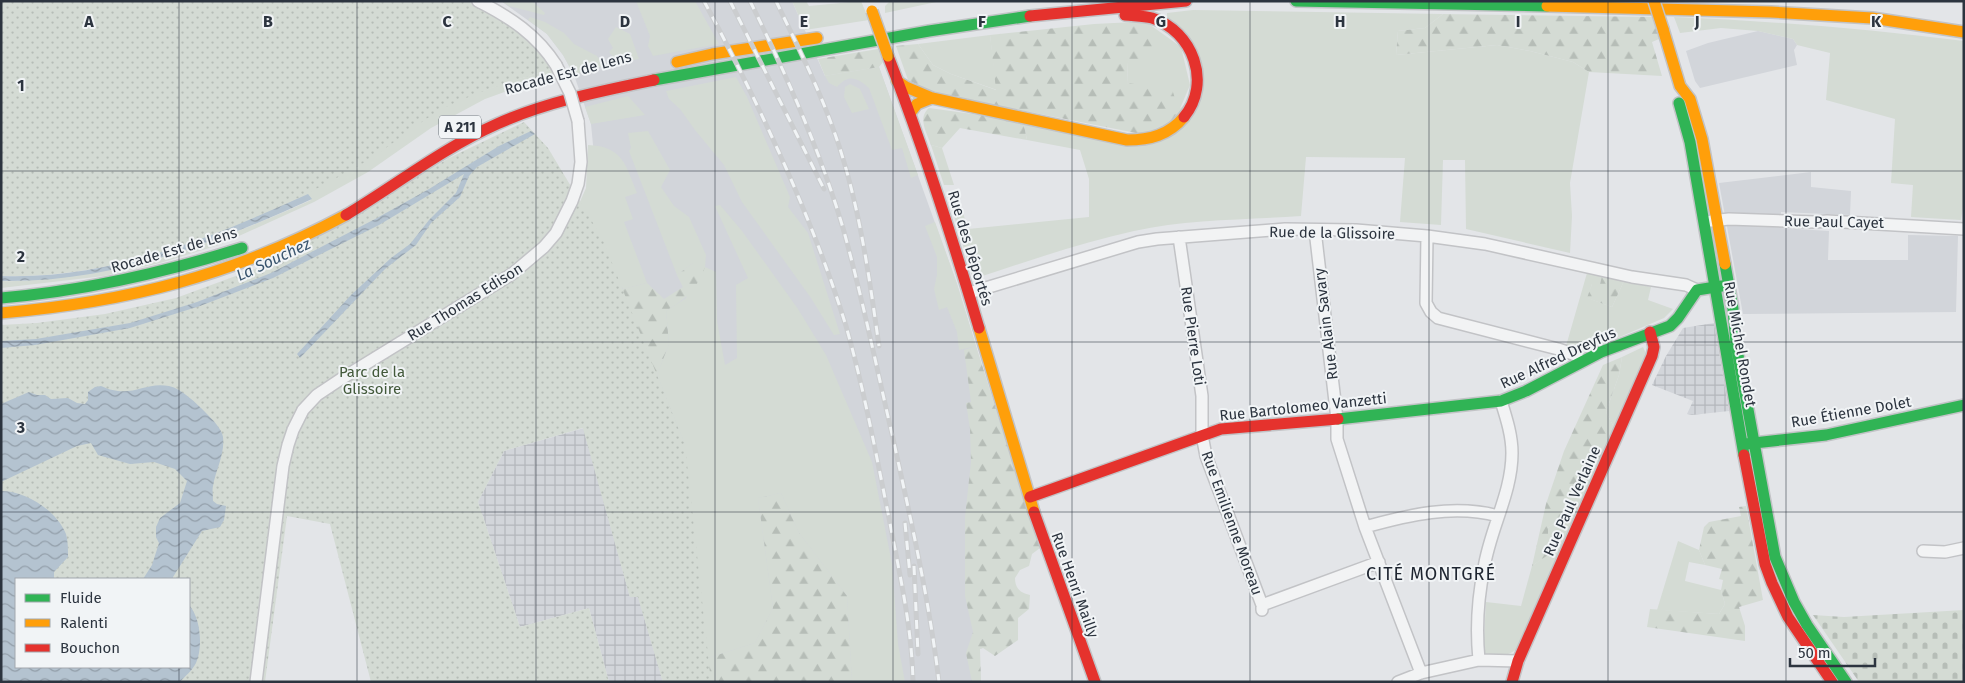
<svg xmlns="http://www.w3.org/2000/svg" width="1965" height="683" font-family="'Fira Sans',sans-serif">
  <defs>
    <pattern id="industrial-grid" width="8" height="8" patternUnits="userSpaceOnUse" patternTransform="scale(1.25)"><rect width="8" height="8" fill="#d2d5da"/><path d="M0 4h8M4 0v8" fill="none" stroke="#b4b7bc"/></pattern>
    <pattern id="forest-firs" width="22" height="20" patternUnits="userSpaceOnUse" patternTransform="scale(1.25)"><rect width="22" height="20" fill="#d4dbd4"/><path d="M5 1l3.5 6h-7zM16 11l3.5 6h-7z" fill="#b6bdb7"/></pattern>
    <pattern id="cemetery-stones" width="16" height="16" patternUnits="userSpaceOnUse" patternTransform="scale(1.25)"><rect width="16" height="16" fill="#d4dbd4"/><path d="M2 7V4a2 2 0 0 1 4 0v3zM10 15v-3a2 2 0 0 1 4 0v3z" fill="#b6bdb7"/></pattern>
    <pattern id="park-dots" width="8" height="8" patternUnits="userSpaceOnUse" patternTransform="scale(1.25)"><rect width="8" height="8" fill="#d4dbd4"/><path d="M2 2h.1M6 6h.1" fill="none" stroke="#b6bdb7" stroke-width="1.8" stroke-linecap="round"/></pattern>
    <pattern id="water-waves" width="16" height="10" patternUnits="userSpaceOnUse" patternTransform="scale(1.25)"><rect width="16" height="10" fill="#b4c3d0"/><path d="M0 5q4-4 8 0t8 0" fill="none" stroke="#939faa"/></pattern>
  </defs>
  <rect width="100%" height="100%" fill="#e3e5e8"/>
  <!-- built -->
  <path fill="#d2d5da" d="M501,1H792L825,76L879,67L957,284L1021,494L983,648L979,649L981,682H711L602,238L591,124L574,75L563,55L547,34Z
    M1758,31L1793,39L1797,45L1794,50L1797,65L1700,88L1695,81L1686,51L1708,43Z
    M1811,172V187L1851,191L1850,215L1781,212V228L1829,231L1828,260H1908V235L1958,236L1956,312L1743,314L1719,183Z"/>
  <!-- industrial -->
  <path fill="url(#industrial-grid)" d="M1714,323L1729,411L1692,415L1687,414L1693,401L1652,385L1666,356L1683,328Z
    M584,428L630,597L638,596L663,682H609L589,608L520,627L478,502L504,451Z"/>
  <!-- green -->
  <path fill="#d4dbd4" d="M431,1H467L482,8L483,91L499,85L552,69L555,77L527,84L485,99L431,128L368,172L314,202L219,245L160,263L104,276L1,288V281C23,282 44,279 66,276C157,265 228,237 311,200L308,195L247,222Z
    M501,1H532L545,13L544,15L509,6Z
    M636,1H695L719,44L653,56L648,46L650,36Z
    M792,1H806L809,6L861,1L869,20L805,30Z
    M890,1H941L885,13V6Z
    M1193,10L1443,14L1425,28L1398,31L1396,55L1497,45L1530,51L1573,62L1589,72L1570,183L1572,216L1570,253L1466,229L1465,160H1443L1441,225L1400,222L1405,158L1306,157L1301,216C1246,220 1188,219 1134,231C1079,243 1026,262 973,279L949,199L958,197L968,229L1089,217V179L1080,150L1027,140L1023,121L1142,146L1202,87L1167,17V13Z
    M530,17L545,22L564,33L574,44L597,56L604,66L574,75L563,55L547,34L528,20Z
    M1674,17C1771,21 1867,29 1964,41V201L1961,220L1911,217L1913,185L1891,183L1895,119L1826,100L1830,53L1797,45L1793,39L1758,31L1721,28L1680,33Z
    M1149,24L1181,47L1190,85L1179,111L1127,83L1128,62Z
    M616,27L630,34L639,59L619,63L609,52L613,48L608,39Z
    M990,35L997,90L951,74L933,65L918,44Z
    M879,67L918,175L911,178L902,148L892,150L869,88C857,77 848,74 837,87L829,83L825,76Z
    M736,77L747,97L790,197L788,207L808,233L840,334L834,335L811,298L742,202L724,165L695,130L680,109L669,99L666,91Z
    M850,84L860,89L869,109L852,113L844,97L845,87Z
    M628,96L645,115L591,124L585,107Z
    M648,131L670,170L661,187L674,206L689,217L706,255L705,267L716,272L717,321L725,365L737,358L736,285L748,278L715,206L720,205L742,231L798,309L826,355L872,462L892,564L898,644L905,682H852L847,596L799,533L781,493L758,498L773,608L755,643L708,658L693,682H663L638,597H630L583,428L585,354L685,445L657,375L669,344L666,311L686,298L693,263L677,275L629,151L631,148L628,133Z
    M588,145C623,146 626,166 637,193L625,197L633,219L624,222L647,283L623,289L575,213L586,188Z
    M931,145L942,148L954,185H944Z
    M935,222L957,284L976,346L959,350L957,332L947,307L939,310L934,289L937,275V257L925,226Z
    M1587,273L1602,276L1600,284H1592L1588,298L1612,307L1624,281L1651,287L1648,300L1673,309L1664,318L1587,351L1566,346Z
    M1643,347L1648,358L1616,431L1606,412L1619,375L1622,357Z
    M1559,519L1570,532L1518,648C1508,657 1497,657 1484,655L1482,639L1484,638L1486,602L1521,606L1532,566L1547,555L1548,528Z
    M1678,541L1699,550L1705,565L1689,562L1685,581L1721,590L1725,604L1719,614L1657,610Z"/>
  <!-- forest -->
  <path fill="url(#forest-firs)" d="M1443,14L1652,17L1659,39L1652,42L1662,76L1589,72L1573,62L1530,51L1497,45L1396,55L1398,31L1425,28Z
    M1134,22L1149,24L1157,35L1151,55L1128,62L1127,83L1172,89L1179,111L1167,126L1141,134L934,93L908,80L896,46L918,44L933,65L951,74L996,90L990,35L1094,24Z
    M878,49L883,62L879,67L825,76L818,59Z
    M929,108L1023,121L1027,140L960,128L942,148L931,145C927,133 917,118 929,108Z
    M693,263L705,267C697,290 685,299 666,311L669,344L657,375L685,445L520,285L623,289L647,283L664,299L683,287L677,275Z
    M1602,276L1624,281L1612,307L1587,298L1592,284H1600Z
    M976,346L1040,548L1032,554L1029,566L1020,570L1015,578C1015,588 1020,593 1030,595L1029,609L1018,618V640L995,656L983,648L980,649L981,682H972L966,653L973,632L965,596V517L971,462L970,429L966,403L971,402L964,350Z
    M1622,357L1619,375L1606,412L1616,431L1570,532L1559,519L1548,528V555L1532,566L1546,504L1564,451L1603,365Z
    M781,493L799,533L847,596L852,682H693L708,658L755,643L773,608L758,498Z
    M1746,506L1763,600L1739,607L1745,626V641L1647,627L1650,609L1719,614L1725,604L1721,590L1723,580L1719,579L1722,569L1705,565L1699,550L1704,527L1709,522L1741,516L1739,507Z"/>
  <!-- cemetery -->
  <path fill="url(#cemetery-stones)" d="M1964,610V682H1859L1813,615L1844,617Z"/>
  <!-- park -->
  <path fill="url(#park-dots)" fill-rule="evenodd" d="M1,1H467C501,18 532,36 552,69C516,80 481,90 448,106C417,122 390,148 360,165C255,225 124,280 1,276Z
    M524,122L548,148L602,238L685,445L711,682H663L638,597H630L583,428L504,451L478,502L520,627L589,608L609,682H371L330,524L287,516L265,682H1V325L37,323L105,314L176,298L271,263L449,158ZM16,579H189V667H16Z"/>
  <!-- water -->
  <path fill="url(#water-waves)" d="M531,131L535,134L477,167L469,176L460,197L431,223L416,245L385,269L300,358L297,354L351,295L391,258L410,244L429,220L456,193L464,174L379,225L273,278L200,306L130,328L35,345L1,348V341L36,339L130,323L197,302L271,273L377,218L429,189L499,146Z
    M308,194L312,199C214,244 110,283 1,281V276C109,280 211,238 308,194Z
    M101,386C131,400 144,381 169,386C182,389 196,403 206,413C212,419 222,429 223,437C225,454 216,469 213,486C212,490 213,496 213,501L217,504L226,506L224,520L220,527L202,531L173,577V579H143L152,565L159,543L156,537V527L160,518L180,503L187,481L175,469L154,462L130,464L98,455L91,443L77,446L1,482V404L29,392L37,395H45L51,399L68,398L77,403L85,404L88,400V392L95,387Z
    M1,491C26,491 56,510 66,534C68,541 68,550 68,557L54,572V579H16V667H189V605C201,618 203,648 196,663C192,671 186,675 180,682H1Z"/>
  <g fill="none" stroke-linecap="round" stroke-linejoin="round">
    <!-- street casing -->
    <g stroke="#c2c3c6" stroke-width="14">
      <path id="street" d="M478,1C510,17 537,35 556,65
        M1711,221L1729,219L1815,222L1827,221L1964,229
        M1315,230L1337,419V439L1365,527L1421,673
        M1427,236L1426,303L1431,312L1438,318L1558,349L1576,355L1581,362
        M1179,237L1202,396V435L1206,456L1262,605V610
        M969,293L1138,242L1157,239L1285,229L1356,230L1427,236L1485,244L1632,277L1686,285L1697,290
        M1365,527C1408,515 1454,504 1498,516
        M1923,551L1945,552L1964,548
        M1262,605L1379,562
        M1479,660C1476,630 1478,597 1484,568C1490,529 1512,493 1512,453C1512,435 1506,417 1501,401
        M256,682L283,466L288,445L293,430L303,410L317,395L341,379L512,274L544,247L556,233L572,201L578,184L581,162L578,121
        M1398,682L1421,673L1479,660L1518,661"/>
    </g>
    <!-- fast casing -->
    <g stroke="#c2c3c6" stroke-width="14">
      <path id="fast" d="M1296,1L1547,6
        M654,80L929,31L1030,16
        M1679,103L1690,142L1744,455
        M1725,264L1733,309L1736,344L1775,557L1794,602L1807,625L1846,682
        M1,298C84,291 163,273 242,248
        M1338,419L1501,401L1526,391L1601,352L1670,326L1678,318L1697,290L1728,285
        M1745,444L1826,435L1964,405"/>
    </g>
    <!-- slow casing -->
    <g stroke="#c2c3c6" stroke-width="14">
      <path id="slow" d="M1547,6L1771,12L1872,18L1964,32
        M1663,29L1680,86L1690,99L1702,139L1725,264
        M677,62L712,54L817,38
        M897,81L906,87L932,98L1127,140C1150,140 1169,135 1184,117
        M910,113L917,104L932,98
        M1,313C128,302 234,275 346,215
        M979,328L1034,512"/>
    </g>
    <!-- jam casing -->
    <g stroke="#c2c3c6" stroke-width="14">
      <path id="jam" d="M1125,15C1134,16 1144,16 1152,18C1193,31 1212,83 1184,117
        M1030,16L1186,1
        M888,56C923,145 952,237 979,328
        M346,215C396,185 443,148 497,124C546,102 601,91 654,80
        M1744,455L1765,564L1772,583L1788,617L1832,682
        M1030,497L1221,429L1338,419
        M1034,512L1095,682
        M1512,682L1518,661L1652,356L1654,347L1650,332"/>
    </g>
    <!-- street -->
    <use href="#street" stroke="#f2f3f4" stroke-width="11"/>
    <!-- fast -->
    <use href="#fast" stroke="#30b455" stroke-width="11"/>
    <!-- slow -->
    <use href="#slow" stroke="#ff9f0a" stroke-width="11"/>
    <!-- jam -->
    <use href="#jam" stroke="#e5322d" stroke-width="11"/>
    <!-- rail casing -->
    <g stroke="#cbcdcf" stroke-width="5">
      <path id="rail" d="M704,1C758,102 812,216 846,326C864,389 876,454 889,518C899,572 912,626 913,682
        M730,1L824,189
        M750,1C786,74 820,150 843,228C862,296 876,365 892,434C910,516 929,598 939,682
        M776,1C797,45 819,88 835,134C859,202 869,275 879,346
        M905,523L910,575
        M914,566L918,654"/>
    </g>
    <!-- rail -->
    <use href="#rail" stroke="#f1f4f6" stroke-width="3" stroke-dasharray="9" stroke-linecap="butt"/>
    <!-- street-bridge casing -->
    <g stroke="#c2c3c6" stroke-width="14" stroke-linecap="butt">
      <path id="street-bridge" d="M556,65L570,93L578,121"/>
    </g>
    <!-- slow-bridge casing -->
    <g stroke="#c2c3c6" stroke-width="14" stroke-linecap="butt">
      <path id="slow-bridge" d="M1654,1L1663,29
        M872,11L888,56"/>
    </g>
    <!-- street-bridge -->
    <use href="#street-bridge" stroke="#f2f3f4" stroke-width="11"/>
    <!-- slow-bridge -->
    <use href="#slow-bridge" stroke="#ff9f0a" stroke-width="11"/>
  </g>
  <!-- grid -->
  <path fill="none" stroke="#2c343f" stroke-width="1" stroke-opacity="0.55" d="M179,1V579M357,1V682M536,1V682M715,1V682M893,1V682M1072,1V682M1250,1V682M1429,1V682M1608,1V682M1786,1V682M1,171H1964M1,342H1964M1,512H1964M179,667V682"/>
  <g text-anchor="middle" stroke-width="4" stroke-linejoin="round" paint-order="stroke">
    <!-- shield labels -->
    <rect fill="#f1f4f6" stroke="#676e76" stroke-width="1" x="439" y="115.5" width="42" height="23" rx="4"/>
    <g font-size="14" font-weight="bold" fill="#2c343f">
      <text x="460" y="132">A 211</text>
    </g>
    <!-- street labels -->
    <g font-size="15" fill="#2c343f" stroke="#f1f4f6">
      <text transform="translate(568 73) rotate(-15)" y="5">Rocade Est de Lens</text>
      <text transform="translate(1834 222) rotate(1)" y="5">Rue Paul Cayet</text>
      <text transform="translate(1332 233) rotate(1)" y="5">Rue de la Glissoire</text>
      <text transform="translate(970 248) rotate(73)" y="5">Rue des Déportés</text>
      <text transform="translate(174 250) rotate(-16)" y="5">Rocade Est de Lens</text>
      <text transform="translate(465 302) rotate(-32)" y="5">Rue Thomas Edison</text>
      <text transform="translate(1326 324) rotate(-97)" y="5">Rue Alain Savary</text>
      <text transform="translate(1193 336) rotate(82)" y="5">Rue Pierre Loti</text>
      <text transform="translate(1740 344) rotate(80)" y="5">Rue Michel Rondet</text>
      <text transform="translate(1558 358) rotate(-25)" y="5">Rue Alfred Dreyfus</text>
      <text transform="translate(1303 407) rotate(-6)" y="5">Rue Bartolomeo Vanzetti</text>
      <text transform="translate(1851 412) rotate(-10)" y="5">Rue Étienne Dolet</text>
      <text transform="translate(1572 501) rotate(-66)" y="5">Rue Paul Verlaine</text>
      <text transform="translate(1232 523) rotate(70)" y="5">Rue Emilienne Moreau</text>
      <text transform="translate(1075 585) rotate(70)" y="5">Rue Henri Mailly</text>
    </g>
    <!-- park labels -->
    <g font-size="15" fill="#42593a" stroke="#f1f4f6">
      <text x="372" y="377">Parc de la<tspan x="372" dy="17">Glissoire</tspan></text>
    </g>
    <!-- water labels -->
    <g font-size="16" font-style="italic" fill="#3a556e" stroke="#f1f4f6">
      <text transform="translate(273 259) rotate(-25)" y="6">La Souchez</text>
    </g>
    <!-- quarter labels -->
    <g font-size="18" letter-spacing="1" fill="#1e2530" stroke="#f1f4f6">
      <text x="1431" y="580">CITÉ MONTGRÉ</text>
    </g>
  </g>
  <g font-size="16" text-anchor="middle" font-weight="bold" fill="#2c343f" stroke="#f1f4f6" stroke-width="4" stroke-linejoin="round" paint-order="stroke">
    <text x="89" y="27">A</text>
    <text x="268" y="27">B</text>
    <text x="447" y="27">C</text>
    <text x="625" y="27">D</text>
    <text x="804" y="27">E</text>
    <text x="982" y="27">F</text>
    <text x="1161" y="27">G</text>
    <text x="1340" y="27">H</text>
    <text x="1518" y="27">I</text>
    <text x="1697" y="27">J</text>
    <text x="1876" y="27">K</text>
    <text x="21" y="91">1</text>
    <text x="21" y="262">2</text>
    <text x="21" y="433">3</text>
  </g>
  <!-- border -->
  <rect width="1965" height="683" fill="none" stroke="#2c343f" stroke-width="5"/>
  <!-- legend -->
  <rect x="15" y="578" width="175" height="90" fill="#f1f4f6" stroke="#a2a7ad"/>
  <rect x="25" y="594" width="25" height="8" fill="#30b455" stroke="#a2a7ad"/>
  <text x="60" y="603" font-size="15" fill="#2c343f">Fluide</text>
  <rect x="25" y="619" width="25" height="8" fill="#ff9f0a" stroke="#a2a7ad"/>
  <text x="60" y="628" font-size="15" fill="#2c343f">Ralenti</text>
  <rect x="25" y="644" width="25" height="8" fill="#e5322d" stroke="#a2a7ad"/>
  <text x="60" y="653" font-size="15" fill="#2c343f">Bouchon</text>
  <!-- scale -->
  <path d="M1790 658v8h85v-8" fill="none" stroke="#2c343f" stroke-width="2.5"/>
  <text x="1798" y="658" font-size="15" fill="#2c343f" stroke="#f1f4f6" stroke-width="4" paint-order="stroke">50 m</text>
</svg>
